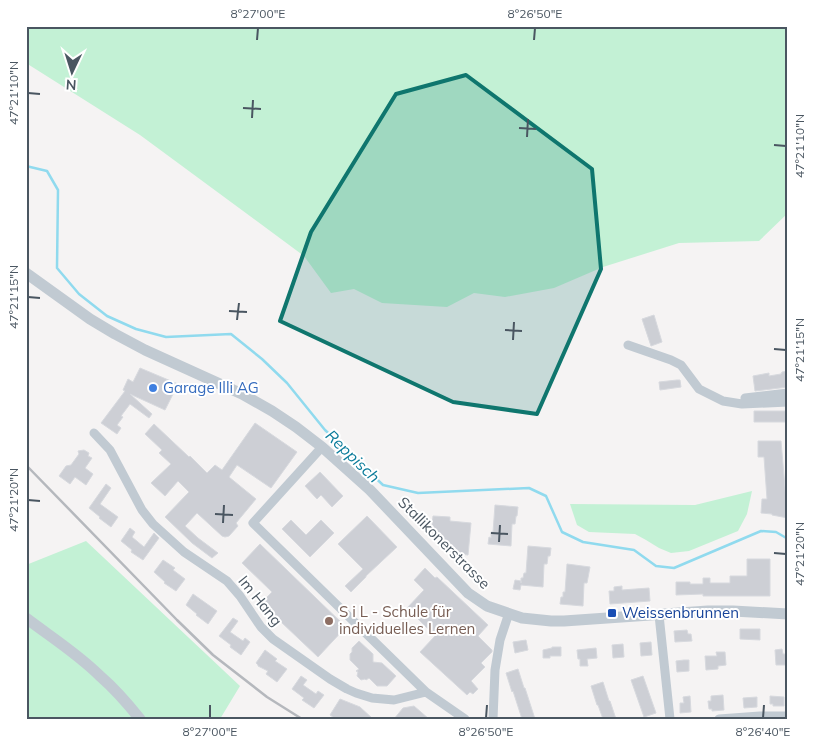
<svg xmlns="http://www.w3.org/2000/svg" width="814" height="745" font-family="Mulish,sans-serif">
  <rect width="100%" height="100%" fill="#f5f3f3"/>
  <!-- green -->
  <path fill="#c3f1d5" d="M26,26H788V213L759,241L679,243L603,267L554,288L505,297L474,293L447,307L382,303L354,289L331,293L304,256L140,135L26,63Z
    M752,491L747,514L738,531L689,551L671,553L659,548L646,540L635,534L589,532L577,525L570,504L695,505Z
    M86,541L240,686L220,719H26V565Z"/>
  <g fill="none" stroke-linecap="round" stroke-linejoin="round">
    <!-- stream -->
    <path stroke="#90daee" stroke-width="2.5" d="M26,166L47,171L58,190L57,268L79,294L107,316L136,329L166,337L231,334L262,359L287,383L325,430L383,485L418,493L529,488L546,496L562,532L583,542L634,550L656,566L674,568L761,531L776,532L788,539"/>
  </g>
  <!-- building -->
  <path fill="#cdcfd5" stroke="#d7d9de" d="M654,315L662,342L651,346L642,319Z
    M140,368L178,384L165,410L130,394L152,414L149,418L130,404L121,416L123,417L117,425L121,428L117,434L101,423L125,391L123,390L128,379L133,382Z
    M788,371V387L755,391L753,376L769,373V376L781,374L782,372Z
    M677,380H680L681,387L660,390L659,382Z
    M754,411H788V422H754Z
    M255,423L297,452L271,488L237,465L229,477L256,499L236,523L238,526L229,536L225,537L222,536L197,513L185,526L198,538L218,553L212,558L192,543L165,517L189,492L178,481L165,496L151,483L171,464L159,453L162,450L145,434L154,424L189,457L190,456L207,473L215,465L222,470Z
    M758,441H781L786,499L788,500V518L772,515V514L761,513L762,499H767L764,457H758Z
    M84,450L89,453L88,456L92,458L85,468L93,474L86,485L75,477L70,484L59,476L66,466L71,465L79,454L78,451Z
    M320,472L343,496L332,507L321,495L317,499L305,486Z
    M106,484L111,488L100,504L118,517L111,527L99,518L100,517L89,508Z
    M495,505L518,507L517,516H516L515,524H512L511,546L488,544L489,537L491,538V532H493Z
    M367,516L397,547L366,576V577L351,592L345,586L363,569L338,544Z
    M433,516L450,517V521L471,523L468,555L450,553L451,544L438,542L439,535L431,534Z
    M291,520L306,535L321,520L334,533L310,557L282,529Z
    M130,528L135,532L132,537L144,547L154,533L159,538L143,560L131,552L132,550L121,541Z
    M260,544L346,627L318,657L280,621L279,622L260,604L272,592L242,563Z
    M528,546L551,548L550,556H548L547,564H544L543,587L521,585L520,590L513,589L515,580L521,581V583V578H523L524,573H526Z
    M747,559H770V596H703V594L676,595V582H690V584H703V578H710V583H730V576H747Z
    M163,560L175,568L173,570L185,579L176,591L164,583L165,582L154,572Z
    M567,564L590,567L587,583H584L583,606L560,604L561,597H563V592H565Z
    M425,568L435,578L437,577L488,625L478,636L492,650V652L481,663L485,667L471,681L478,689L473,694L470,692L467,695L420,652L435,636L407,608L424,590L414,580Z
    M622,586V590L649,588L650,601L610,604L609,591H614V587Z
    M193,594L217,611L208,624L196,615L197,614L186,605Z
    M233,618L238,621L230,632L243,641L245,638L250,642L241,655L230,647L231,645L219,636Z
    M740,629H760V640L740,639Z
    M687,630L688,634H691L692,641L675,642L674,631Z
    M526,640L528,650L515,653L513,642Z
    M359,641L373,654V662L382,663L396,676L387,686H377L369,678L366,680L365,679L361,680L357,676L358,672L356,671L359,669L350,660V654L352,652V648Z
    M651,642L652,655L641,656L640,643Z
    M623,644L624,657L613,658L612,645Z
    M552,647H561V656H550V658H543V650L552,648Z
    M596,648L597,658L587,659L588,666H580V659H578L577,650Z
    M782,649L783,654H788V665H776L775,650Z
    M265,650L277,659L275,661L287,669L277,682L266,674L268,671L258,666V665L256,663Z
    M716,652H725L726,665L718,666V669L706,670L705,656H717Z
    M684,660H689V671L677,672L676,661Z
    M518,669L524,688H525L535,719H522L513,691L512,692L506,673Z
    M301,676L307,680L303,685L316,694L318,691L324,695L314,708L302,700L304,698L292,689Z
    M643,676L656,713L644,717L631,680Z
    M603,682L609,701H610L616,719H603L598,705H597L591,686Z
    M723,695L724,710L712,711V709H709L708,701H711V696Z
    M690,696L691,712L680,713V703H684L683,697Z
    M770,696L784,697V706H773V704H770Z
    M757,697V707L744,708L743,698Z
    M340,699L360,707L373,719H336L330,715Z
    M414,706L429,719H394L403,708Z"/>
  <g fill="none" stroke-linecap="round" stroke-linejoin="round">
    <!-- minor -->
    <path stroke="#c1cad2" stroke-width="9" d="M628,345L671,360L681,365L699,389L723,401L742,404L788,402
      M745,398L788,393
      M94,433L110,450L142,510L153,524L184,552L227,581L240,596L261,627L273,639L330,679L347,689L356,693L372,698L394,700L426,692
      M322,447L253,523L426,692L465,719
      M659,615L670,719
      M493,719L495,670L500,640L509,613
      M719,719L760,716H788"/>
    <!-- tertiary -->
    <path stroke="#c1cad2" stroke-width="11" d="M26,273L90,319L115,334L145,350L242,394L272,411L296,427L322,447L370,490L468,593L487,606L522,618L551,621H564L708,611H733L788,614
      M26,618C51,637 78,654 100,676C115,689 128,704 140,719"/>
    <!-- rail -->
    <path stroke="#b5b8bd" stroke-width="2.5" d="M26,465L177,620L213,655L267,697L302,719"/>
  </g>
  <!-- marked area -->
  <path fill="#0f766e" fill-opacity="0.2" stroke="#0f766e" stroke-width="4" stroke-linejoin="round" d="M466,75L592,169L601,269L537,414L453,402L280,321L311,232L396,94Z"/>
  <!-- ticks -->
  <path fill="none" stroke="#4a5661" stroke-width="2" d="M257,40L258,28M534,40L535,28M28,93L40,94M243,108L261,109M252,118L253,100M519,128L536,129M527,137L528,119M774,145L786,146M28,297L40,298M229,311L247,312M237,320L239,303M505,330L522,331M513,340L514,322M774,349L786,350M28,500L40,501M215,514L233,515M223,523L224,505M491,533L508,534M499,542L500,525M774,553L786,554M210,718V705M486,718L487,705M763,718L764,705"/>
  <!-- markers -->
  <circle fill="#3f7fe0" stroke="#fff" stroke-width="2" cx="153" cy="388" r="5"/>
  <rect fill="#1a4fb4" stroke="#fff" stroke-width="2" x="607" y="608" width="10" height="10" rx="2.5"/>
  <circle fill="#8d6e63" stroke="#fff" stroke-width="2" cx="329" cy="621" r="5"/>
  <g text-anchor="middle" stroke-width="4" stroke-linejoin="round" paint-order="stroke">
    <!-- shop labels -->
    <g font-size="15" fill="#366cbe" stroke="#fff" text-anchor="start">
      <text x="163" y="393">Garage Illi AG</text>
    </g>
    <!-- street labels -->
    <g font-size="15" fill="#4a5661" stroke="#fff">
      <text transform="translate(444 543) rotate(45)" y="5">Stallikonerstrasse</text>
      <text transform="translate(260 601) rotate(51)" y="5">Im Hang</text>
    </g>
    <!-- education labels -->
    <g font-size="15" fill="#785e54" stroke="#fff" text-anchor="start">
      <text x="339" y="617">S i L - Schule für<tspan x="339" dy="17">individuelles Lernen</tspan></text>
    </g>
    <!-- transit labels -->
    <g font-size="15" fill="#164399" stroke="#fff" text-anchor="start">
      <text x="622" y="618">Weissenbrunnen</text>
    </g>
    <!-- water labels -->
    <g font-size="16" font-style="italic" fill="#0c7c9b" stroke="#fff">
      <text transform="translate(353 456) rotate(44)" y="6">Reppisch</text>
    </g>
  </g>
  <!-- border -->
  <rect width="814" height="745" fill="none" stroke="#ffffff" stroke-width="55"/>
  <!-- north arrow -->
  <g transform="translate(72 72) rotate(184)" stroke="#ffffff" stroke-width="4" paint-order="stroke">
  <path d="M0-4L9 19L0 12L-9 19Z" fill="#4a5661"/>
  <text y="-8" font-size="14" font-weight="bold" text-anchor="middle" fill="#4a5661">N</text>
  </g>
  <rect x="28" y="28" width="758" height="690" fill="none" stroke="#4a5661" stroke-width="2"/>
  <g font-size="12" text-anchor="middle" fill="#4a5661">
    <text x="258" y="18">8°27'00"E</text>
    <text x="535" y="18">8°26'50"E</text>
    <text transform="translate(14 93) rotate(-90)" y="4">47°21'10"N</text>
    <text transform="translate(800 146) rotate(-90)" y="4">47°21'10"N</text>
    <text transform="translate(14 297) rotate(-90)" y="4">47°21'15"N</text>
    <text transform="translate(800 350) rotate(-90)" y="4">47°21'15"N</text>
    <text transform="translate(14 500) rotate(-90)" y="4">47°21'20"N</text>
    <text transform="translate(800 554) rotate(-90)" y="4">47°21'20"N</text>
    <text x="210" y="736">8°27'00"E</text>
    <text x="486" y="736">8°26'50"E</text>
    <text x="763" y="736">8°26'40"E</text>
  </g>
</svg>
